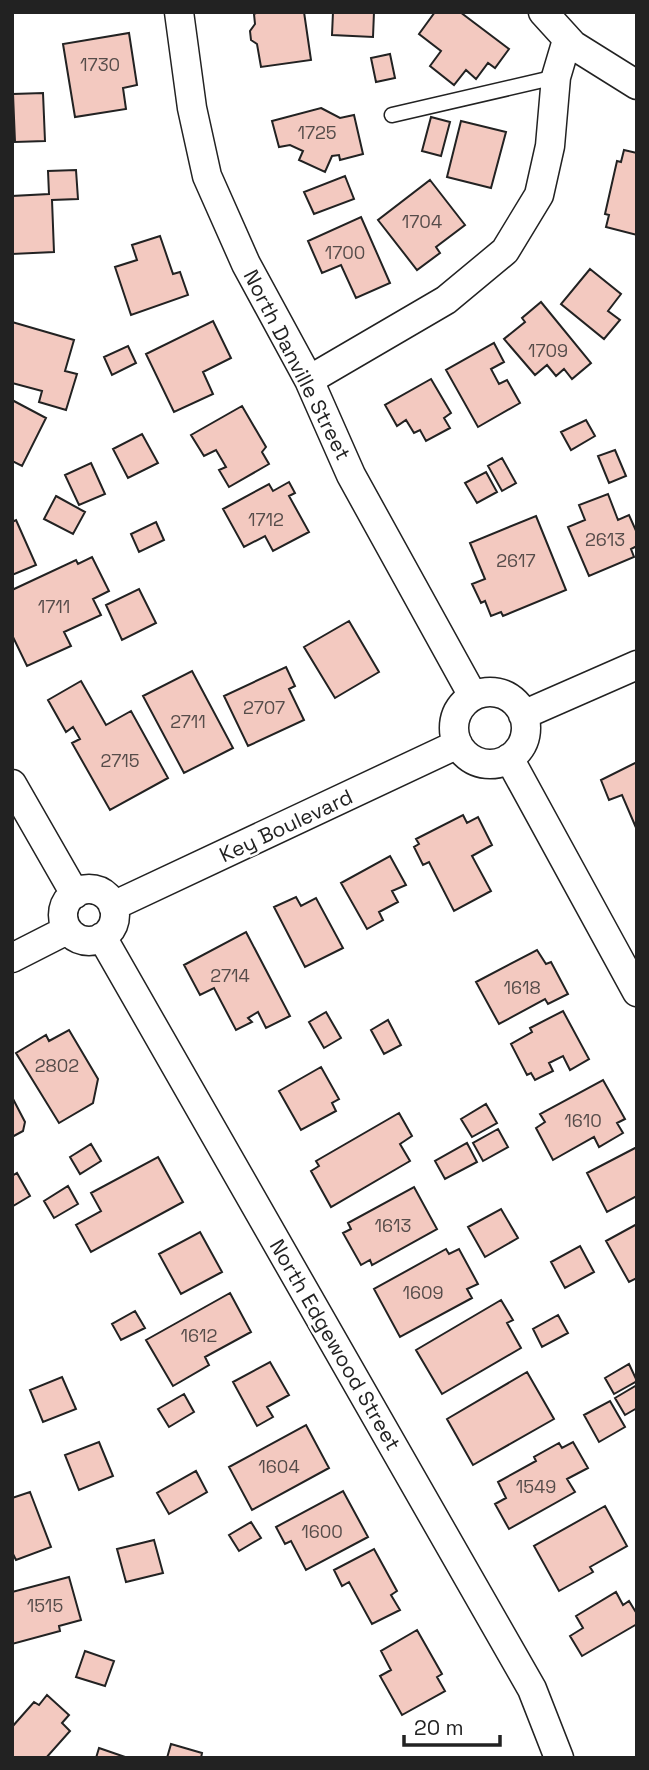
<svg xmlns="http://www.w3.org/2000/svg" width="649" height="1770" font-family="'Space Grotesk',sans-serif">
  <rect width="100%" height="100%" fill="#fff"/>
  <!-- building -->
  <path fill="#f3c9c0" stroke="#222" stroke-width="2" d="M258,12H304L311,60L261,67L257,44L251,40L250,31L255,24L254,14Z
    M333,12H374L373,37L332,35Z
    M435,12H460L509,49L495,68L488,63L476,79L466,70L454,85L430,66L441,51L419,34Z
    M129,33L137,85L123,88L126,109L75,117L63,44Z
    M390,54L395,78L376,82L371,58Z
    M43,93L45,141L15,142L13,94Z
    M321,108L340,118L354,115L363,154L340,160L339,155L332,156L325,172L299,160L303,151L290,145L279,147L272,121Z
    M431,117L450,122L441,156L422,151Z
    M461,121L506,132L491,188L447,177Z
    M624,150L637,153V235L606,227L609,215L605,214L617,161L621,162Z
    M76,170L78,199L52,200L54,252L12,254V196L49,194L48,171Z
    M345,176L354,199L314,214L304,192Z
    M430,180L465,225L436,247L440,253L417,270L378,220Z
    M361,217L390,283L356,298L341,265L322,273L308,241Z
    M160,236L173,274L180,272L188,295L131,315L115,267L137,260L132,245Z
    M590,269L621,294L608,311L620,320L604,339L561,304Z
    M541,302L591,363L572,379L564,369L556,376L547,365L535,375L504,339L525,322L522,318Z
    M213,321L231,358L203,372L213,394L174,412L146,354Z
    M12,322L74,340L65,371L77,374L66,410L39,402L42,391L12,383Z
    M494,343L504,362L491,369L499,384L507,380L520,403L478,427L446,370Z
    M128,346L136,363L112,375L104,357Z
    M431,379L451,413L444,418L450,428L426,441L420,430L414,433L406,420L397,426L385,405Z
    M12,400L46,418L22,466L12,461Z
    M242,406L266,447L262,452L269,464L229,487L219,470L226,467L216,450L204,456L191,435Z
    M586,420L595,436L571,450L561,432Z
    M142,434L158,463L128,478L113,449Z
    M615,450L626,476L609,483L598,456Z
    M502,458L516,483L502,491L488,466Z
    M91,463L105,494L79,505L65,475Z
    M486,472L497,492L477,503L465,483Z
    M289,482L295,493L289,496L309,532L273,551L265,536L244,547L223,509L269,484L273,491Z
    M608,494L618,520L629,515L637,533V546L631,549L634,557L589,576L568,527L585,520L579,505Z
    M56,496L85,512L73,534L44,519Z
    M536,516L566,590L503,616L501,612L491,616L485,601L481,603L472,584L485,579L470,543Z
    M16,520L36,565L12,575V522Z
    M156,522L164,540L139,552L131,534Z
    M92,557L109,591L93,599L101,615L64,632L71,646L27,666L12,635V590L76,560L78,564Z
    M139,589L156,623L122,640L106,605Z
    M349,621L379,672L335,698L304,647Z
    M286,667L295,686L289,689L304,720L248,746L224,696Z
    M192,671L233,748L184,773L143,696Z
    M81,681L106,725L131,711L168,778L110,810L72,743L80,739L73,727L66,732L48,700Z
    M637,762V830L622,795L609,800L601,780Z
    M463,815L467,823L478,817L492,845L472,856L491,891L454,911L429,862L423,865L414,847L419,844L416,839Z
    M390,856L406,885L392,891L398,902L379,912L383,920L367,929L341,883Z
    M296,897L301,906L316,898L343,948L305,967L274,907Z
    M246,932L290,1016L266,1028L258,1012L248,1018L252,1022L236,1030L214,988L200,995L184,965Z
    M537,950L546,964L551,962L568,994L548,1004L545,999L499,1024L476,982Z
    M563,1011L589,1059L570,1070L563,1056L549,1063L553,1071L535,1080L531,1073L527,1075L511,1044L532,1032L530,1028Z
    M326,1012L341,1038L324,1048L309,1022Z
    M388,1020L401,1045L384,1054L371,1030Z
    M69,1030L98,1079L93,1103L59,1123L16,1053L46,1035L49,1041Z
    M321,1067L339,1099L332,1103L336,1111L301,1130L279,1091Z
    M603,1080L625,1119L617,1123L623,1133L599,1147L594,1137L553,1160L536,1128L545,1122L540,1114Z
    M12,1097L25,1122L23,1131L12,1137Z
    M486,1104L497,1123L472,1137L461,1119Z
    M399,1113L412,1136L400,1144L410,1161L331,1207L311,1171L319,1166L316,1161Z
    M498,1129L508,1147L483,1161L473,1143Z
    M467,1143L477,1162L445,1179L435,1161Z
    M91,1144L101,1161L80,1174L70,1157Z
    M637,1147V1196L607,1212L587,1173Z
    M158,1157L183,1202L91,1252L76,1225L101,1211L91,1193Z
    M17,1173L30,1196L13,1206L12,1176Z
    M68,1186L78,1204L54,1218L44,1201Z
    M414,1187L437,1229L372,1265L370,1260L361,1265L343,1233L351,1229L348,1223Z
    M501,1209L518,1238L485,1257L468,1227Z
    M637,1224V1278L629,1282L606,1241Z
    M200,1232L222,1272L181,1294L159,1254Z
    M580,1246L594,1272L565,1288L551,1262Z
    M446,1249L449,1254L459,1249L478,1284L467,1289L472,1298L400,1337L374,1289Z
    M230,1293L251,1332L205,1357L209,1365L173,1386L146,1340Z
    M501,1300L513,1320L507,1323L521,1348L442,1394L416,1350Z
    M135,1311L145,1328L121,1340L112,1324Z
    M558,1315L568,1333L542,1347L533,1329Z
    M270,1362L289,1395L267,1407L273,1417L257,1426L233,1382Z
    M629,1364L637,1381L614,1394L605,1378Z
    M527,1372L554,1419L473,1465L447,1419Z
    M62,1377L76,1409L43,1422L30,1390Z
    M637,1385V1408L625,1415L615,1398Z
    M184,1394L194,1412L169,1427L158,1409Z
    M610,1401L625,1427L599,1442L584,1415Z
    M306,1425L329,1468L252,1510L229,1467Z
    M99,1442L113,1476L79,1490L65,1455Z
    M573,1442L588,1468L567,1479L575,1492L509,1529L495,1504L506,1498L498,1482L536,1461L534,1457L559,1443L562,1448Z
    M196,1471L207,1492L169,1514L157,1493Z
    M343,1491L368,1537L306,1570L291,1541L285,1544L276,1527Z
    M30,1492L51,1547L16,1560L12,1552V1498Z
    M605,1506L627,1546L590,1567L593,1572L559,1591L534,1546Z
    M251,1522L261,1538L239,1551L229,1535Z
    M154,1540L163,1573L126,1582L117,1549Z
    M374,1549L397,1591L391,1595L400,1610L372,1624L349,1582L342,1586L334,1570Z
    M69,1577L81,1620L59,1626L60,1631L12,1644V1592Z
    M616,1592L623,1605L629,1601L637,1614V1624L582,1656L570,1636L583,1628L576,1616Z
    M417,1630L442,1674L437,1677L445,1691L402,1715L380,1676L391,1670L381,1651Z
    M85,1651L114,1661L105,1686L76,1677Z
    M47,1695L69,1715L62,1723L70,1731L46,1758H12V1727L34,1702L39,1705Z
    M171,1744L202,1753L201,1758H167Z
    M99,1748L128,1758H96Z"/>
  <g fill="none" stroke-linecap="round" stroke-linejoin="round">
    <!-- service casing -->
    <g stroke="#222" stroke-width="17">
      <path id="service" d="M392,115L556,77"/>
    </g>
    <!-- minor casing -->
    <g stroke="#222" stroke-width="31">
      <path id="minor" d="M179,12L192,108L207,176L246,264L309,380L351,475L473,696
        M543,12L573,45L637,85
        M309,380L446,300L505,251L539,195L550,146L556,77L567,40
        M454 728a36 36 0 1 1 72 0a36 36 0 1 1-72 0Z
        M523,715L637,665
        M509,758L637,992
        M12,784L75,894
        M63 915a26 26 0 1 1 52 0a26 26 0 1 1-52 0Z
        M113,906L458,744
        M102,937L532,1689L559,1758
        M12,958L67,930"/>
    </g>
    <!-- service -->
    <use href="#service" stroke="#fff" stroke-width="14"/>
    <!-- minor -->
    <use href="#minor" stroke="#fff" stroke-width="28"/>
  </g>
  <g text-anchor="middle" stroke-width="5" stroke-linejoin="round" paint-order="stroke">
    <!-- number labels -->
    <g font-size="18" fill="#564c4a">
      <text x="100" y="71">1730</text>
      <text x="317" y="139">1725</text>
      <text x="422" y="228">1704</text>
      <text x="345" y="259">1700</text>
      <text x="548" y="357">1709</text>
      <text x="266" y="526">1712</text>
      <text x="605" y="546">2613</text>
      <text x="516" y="567">2617</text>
      <text x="54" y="613">1711</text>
      <text x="264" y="714">2707</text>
      <text x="188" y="728">2711</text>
      <text x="120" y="767">2715</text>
      <text x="230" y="982">2714</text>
      <text x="522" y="994">1618</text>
      <text x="57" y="1072">2802</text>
      <text x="583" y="1127">1610</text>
      <text x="393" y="1232">1613</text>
      <text x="423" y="1299">1609</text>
      <text x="199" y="1342">1612</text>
      <text x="279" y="1473">1604</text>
      <text x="536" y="1493">1549</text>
      <text x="322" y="1538">1600</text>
      <text x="45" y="1612">1515</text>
    </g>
    <!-- street labels -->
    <g font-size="21" fill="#222" stroke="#fff">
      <text transform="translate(297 365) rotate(63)" y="7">North Danville Street</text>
      <text transform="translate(286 826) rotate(-25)" y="7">Key Boulevard</text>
      <text transform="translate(335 1345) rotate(60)" y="7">North Edgewood Street</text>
    </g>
  </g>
  <!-- border -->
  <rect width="649" height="1770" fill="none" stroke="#222222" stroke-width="28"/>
  <!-- scale -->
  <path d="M404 1735v10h96v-10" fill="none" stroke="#222222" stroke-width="3.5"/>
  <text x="414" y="1735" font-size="21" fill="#222222" stroke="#ffffff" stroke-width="5" paint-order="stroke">20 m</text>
</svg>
